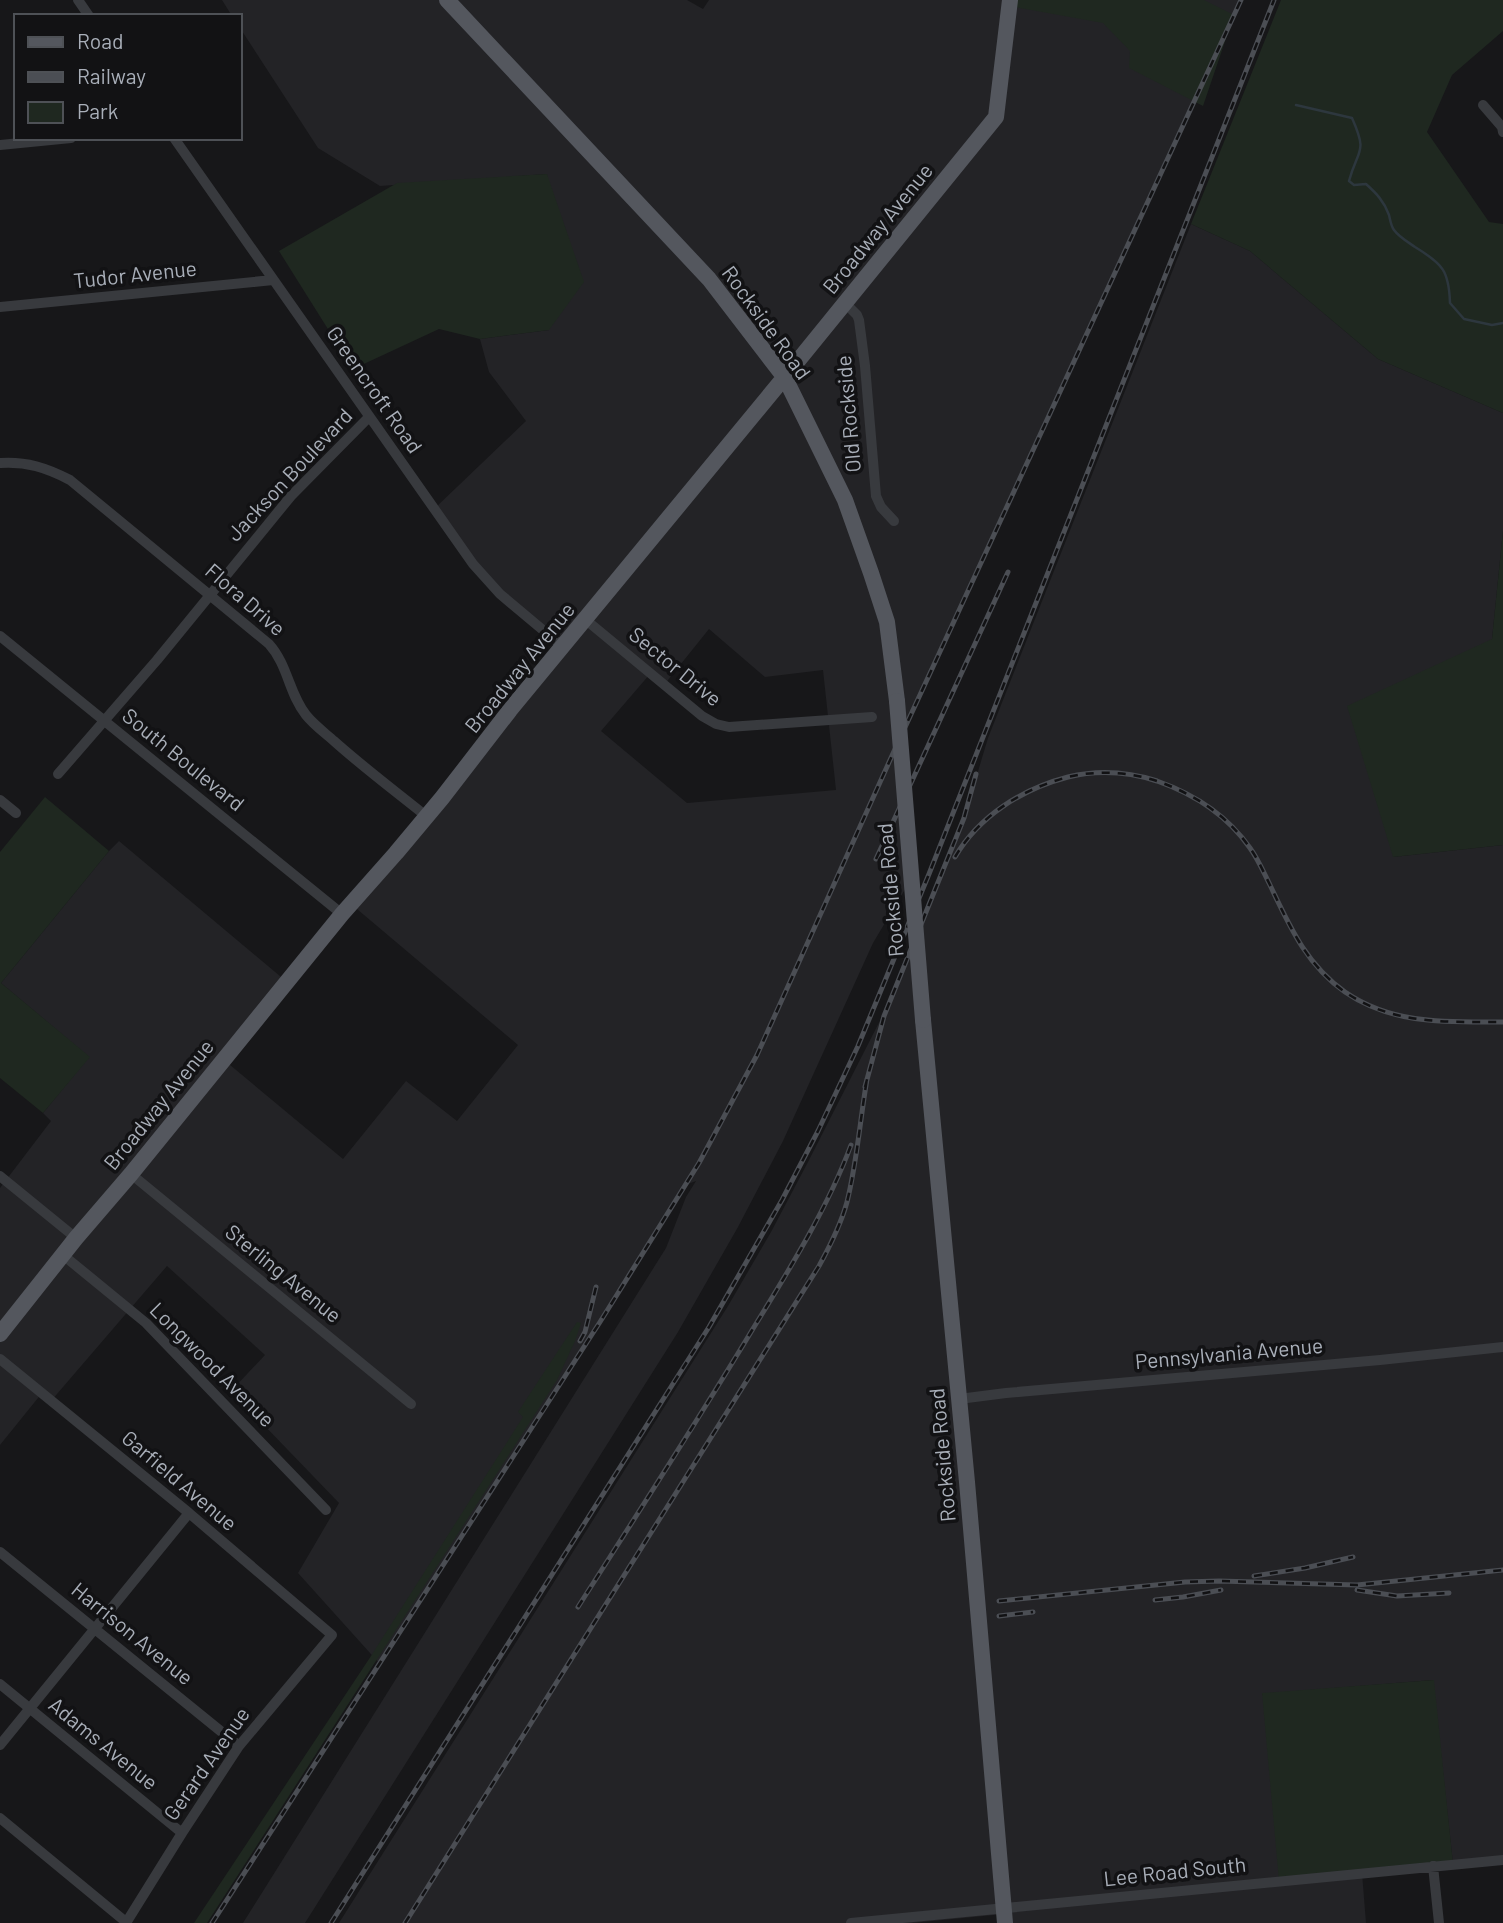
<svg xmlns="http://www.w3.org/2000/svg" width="1503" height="1923" font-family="Barlow,sans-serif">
  <rect width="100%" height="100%" fill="#171719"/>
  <!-- built -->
  <path fill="#232326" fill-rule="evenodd" d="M222,0H687L703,9L709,0H1243L902,735L907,886L873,943L783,1141L738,1227L678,1332L305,1923H243L666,1248L686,1197L696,1181L685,1185L600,1322L379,1663L298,1573L339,1503L231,1391L265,1355L167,1266L51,1401L42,1393L0,1445V1188L51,1121L43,1113L89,1057L1,983L109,851L119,841L287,982L224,1060L343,1159L406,1081L457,1121L518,1045L351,904L562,646L500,594L434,509L526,421L489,372L480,339L549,330L547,174L380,186L318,148L240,28V16H232ZM709,629L765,677L823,670L836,790L687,803L601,731L650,674L664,685Z
    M1191,224L1250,251L1378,359L1503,413V531L1492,639L1393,857L1503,845V1860L1453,1864L1433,1680L1262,1694L1362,1873L1366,1923H1005L1004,1914L912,1923H339L728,1306L771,1232L808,1162L892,997L964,818L988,738Z"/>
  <!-- green -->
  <path fill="#1f2820" d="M1010,0H1204L1234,15L1203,106L1129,68L1130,51L1103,23L1009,6Z
    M1281,0H1503V31L1452,75L1427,132L1489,222L1503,224V413L1378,359L1250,251L1191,224Z
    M547,174L584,282L549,330L480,339L439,329L353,369L279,251L397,183Z
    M1503,531V845L1393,857L1347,706L1492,639Z
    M45,797L109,851L1,983L90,1057L43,1113L0,1078V852Z
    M577,1322L581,1323L575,1341L557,1380L207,1923H194L371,1656L523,1417L518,1412Z
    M1434,1680L1453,1864L1279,1881L1262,1693Z"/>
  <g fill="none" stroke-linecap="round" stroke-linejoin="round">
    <!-- stream -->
    <path stroke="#2d373e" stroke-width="2.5" d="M1296,105L1352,118C1368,154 1358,148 1349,181L1354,185L1366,184C1376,193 1384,201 1389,215C1390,219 1391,226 1394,230C1399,237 1408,242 1415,247C1443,264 1449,271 1450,303L1464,319L1492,325L1503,323"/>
    <!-- minor -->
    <path stroke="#383a3e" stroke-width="10" d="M78,0L89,16
      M1483,105L1502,127L1503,132
      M174,138L473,564L500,594L562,646
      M0,145L71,138
      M845,303L857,315L859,320L865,366L876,496L881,507L894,521
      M0,307L273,280
      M0,463C26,461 47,468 70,480L269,644C288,665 289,694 306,715C314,725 325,733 334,741C363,767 395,791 426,816
      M586,620L702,716L716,724L729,727L872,717
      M0,636L342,914
      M58,774L157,660L291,496L369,417
      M0,800L16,813
      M131,1174L411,1404
      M0,1176L76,1238
      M63,1255L146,1323L326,1510
      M0,1359L189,1513L332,1635L239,1746L182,1833L126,1923
      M959,1399L1006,1393L1380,1360L1503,1347
      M0,1552L239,1746
      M0,1684L182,1833
      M0,1745L189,1513
      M0,1818L126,1922
      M1433,1866L1439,1923
      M851,1923L1503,1860"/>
    <!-- primary -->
    <path stroke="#54575e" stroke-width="16" d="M447,0L709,279L785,378L845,500L871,573L887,622L897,701
      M923,1020L967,1482L1005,1923
      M0,1334L76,1238L131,1174L342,914L396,853L442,798L510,710L797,362L996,117L1010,0"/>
    <!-- rail casing -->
    <g stroke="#4b4e54" stroke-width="5">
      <path id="rail" d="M955,857C979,816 1022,789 1068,777C1097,770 1129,772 1157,781C1194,794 1227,815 1250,848C1258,859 1264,873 1270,885C1290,927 1306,964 1345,992C1393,1025 1447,1022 1503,1022
        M876,859L1008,572
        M865,1087L884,1016L964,818L976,774
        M580,1341L585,1332L596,1287
        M1254,1576L1305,1568L1353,1557
        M1357,1590L1397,1596L1449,1593
        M1155,1600L1183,1597L1221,1590
        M999,1601L1185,1582L1219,1581L1357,1585L1503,1570
        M578,1607C636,1516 695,1425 751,1332C786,1275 828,1208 851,1145
        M999,1616L1033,1612
        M212,1923L600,1322L699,1163L757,1055L895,749L1241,0
        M331,1923L709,1327L782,1200L818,1131L858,1046L929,874L1274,0
        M405,1923L819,1266C830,1246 841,1224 847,1202C857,1162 860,1120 867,1079"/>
    </g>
    <!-- rail -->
    <use href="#rail" stroke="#121214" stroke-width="2.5" stroke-dasharray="8" stroke-linecap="butt"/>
    <!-- primary-bridge -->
    <path stroke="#54575e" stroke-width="16" d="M897,701L923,1020"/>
  </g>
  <g text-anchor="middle" stroke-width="7" stroke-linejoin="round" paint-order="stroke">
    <!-- street labels -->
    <g font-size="21" fill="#a9afb9" stroke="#121214">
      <text transform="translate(878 229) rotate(-51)" y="7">Broadway Avenue</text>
      <text transform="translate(135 275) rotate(-6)" y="7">Tudor Avenue</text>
      <text transform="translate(766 323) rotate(54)" y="7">Rockside Road</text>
      <text transform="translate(374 390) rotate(55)" y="7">Greencroft Road</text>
      <text transform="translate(849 414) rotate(-95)" y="7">Old Rockside</text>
      <text transform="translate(290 475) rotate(-47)" y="7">Jackson Boulevard</text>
      <text transform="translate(245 600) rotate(41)" y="7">Flora Drive</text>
      <text transform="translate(675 667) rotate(39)" y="7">Sector Drive</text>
      <text transform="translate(520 668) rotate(-51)" y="7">Broadway Avenue</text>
      <text transform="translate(183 760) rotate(39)" y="7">South Boulevard</text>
      <text transform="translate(891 890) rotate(-95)" y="7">Rockside Road</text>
      <text transform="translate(159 1105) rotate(-51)" y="7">Broadway Avenue</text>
      <text transform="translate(283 1274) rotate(39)" y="7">Sterling Avenue</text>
      <text transform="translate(1229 1354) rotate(-5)" y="7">Pennsylvania Avenue</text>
      <text transform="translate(212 1365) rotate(45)" y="7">Longwood Avenue</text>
      <text transform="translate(943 1455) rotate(-95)" y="7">Rockside Road</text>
      <text transform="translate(179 1481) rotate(40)" y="7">Garfield Avenue</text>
      <text transform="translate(132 1634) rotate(39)" y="7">Harrison Avenue</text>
      <text transform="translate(103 1744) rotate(39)" y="7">Adams Avenue</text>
      <text transform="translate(207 1764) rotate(-55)" y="7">Gerard Avenue</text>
      <text transform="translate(1175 1872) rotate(-6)" y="7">Lee Road South</text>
    </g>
  </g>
  <!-- legend -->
  <rect x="14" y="14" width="228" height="126" fill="#121214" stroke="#4e5156" stroke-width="2"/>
  <rect x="28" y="37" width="35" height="10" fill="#54575e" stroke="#4e5156" stroke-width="2"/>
  <text x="77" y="49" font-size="21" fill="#a9afb9">Road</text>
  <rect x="28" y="72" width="35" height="10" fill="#4b4e54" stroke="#4e5156" stroke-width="2"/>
  <text x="77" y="84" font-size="21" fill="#a9afb9">Railway</text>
  <rect x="28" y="102" width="35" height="21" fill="#1f2820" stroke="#4e5156" stroke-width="2"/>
  <text x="77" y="119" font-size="21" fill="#a9afb9">Park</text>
</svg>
